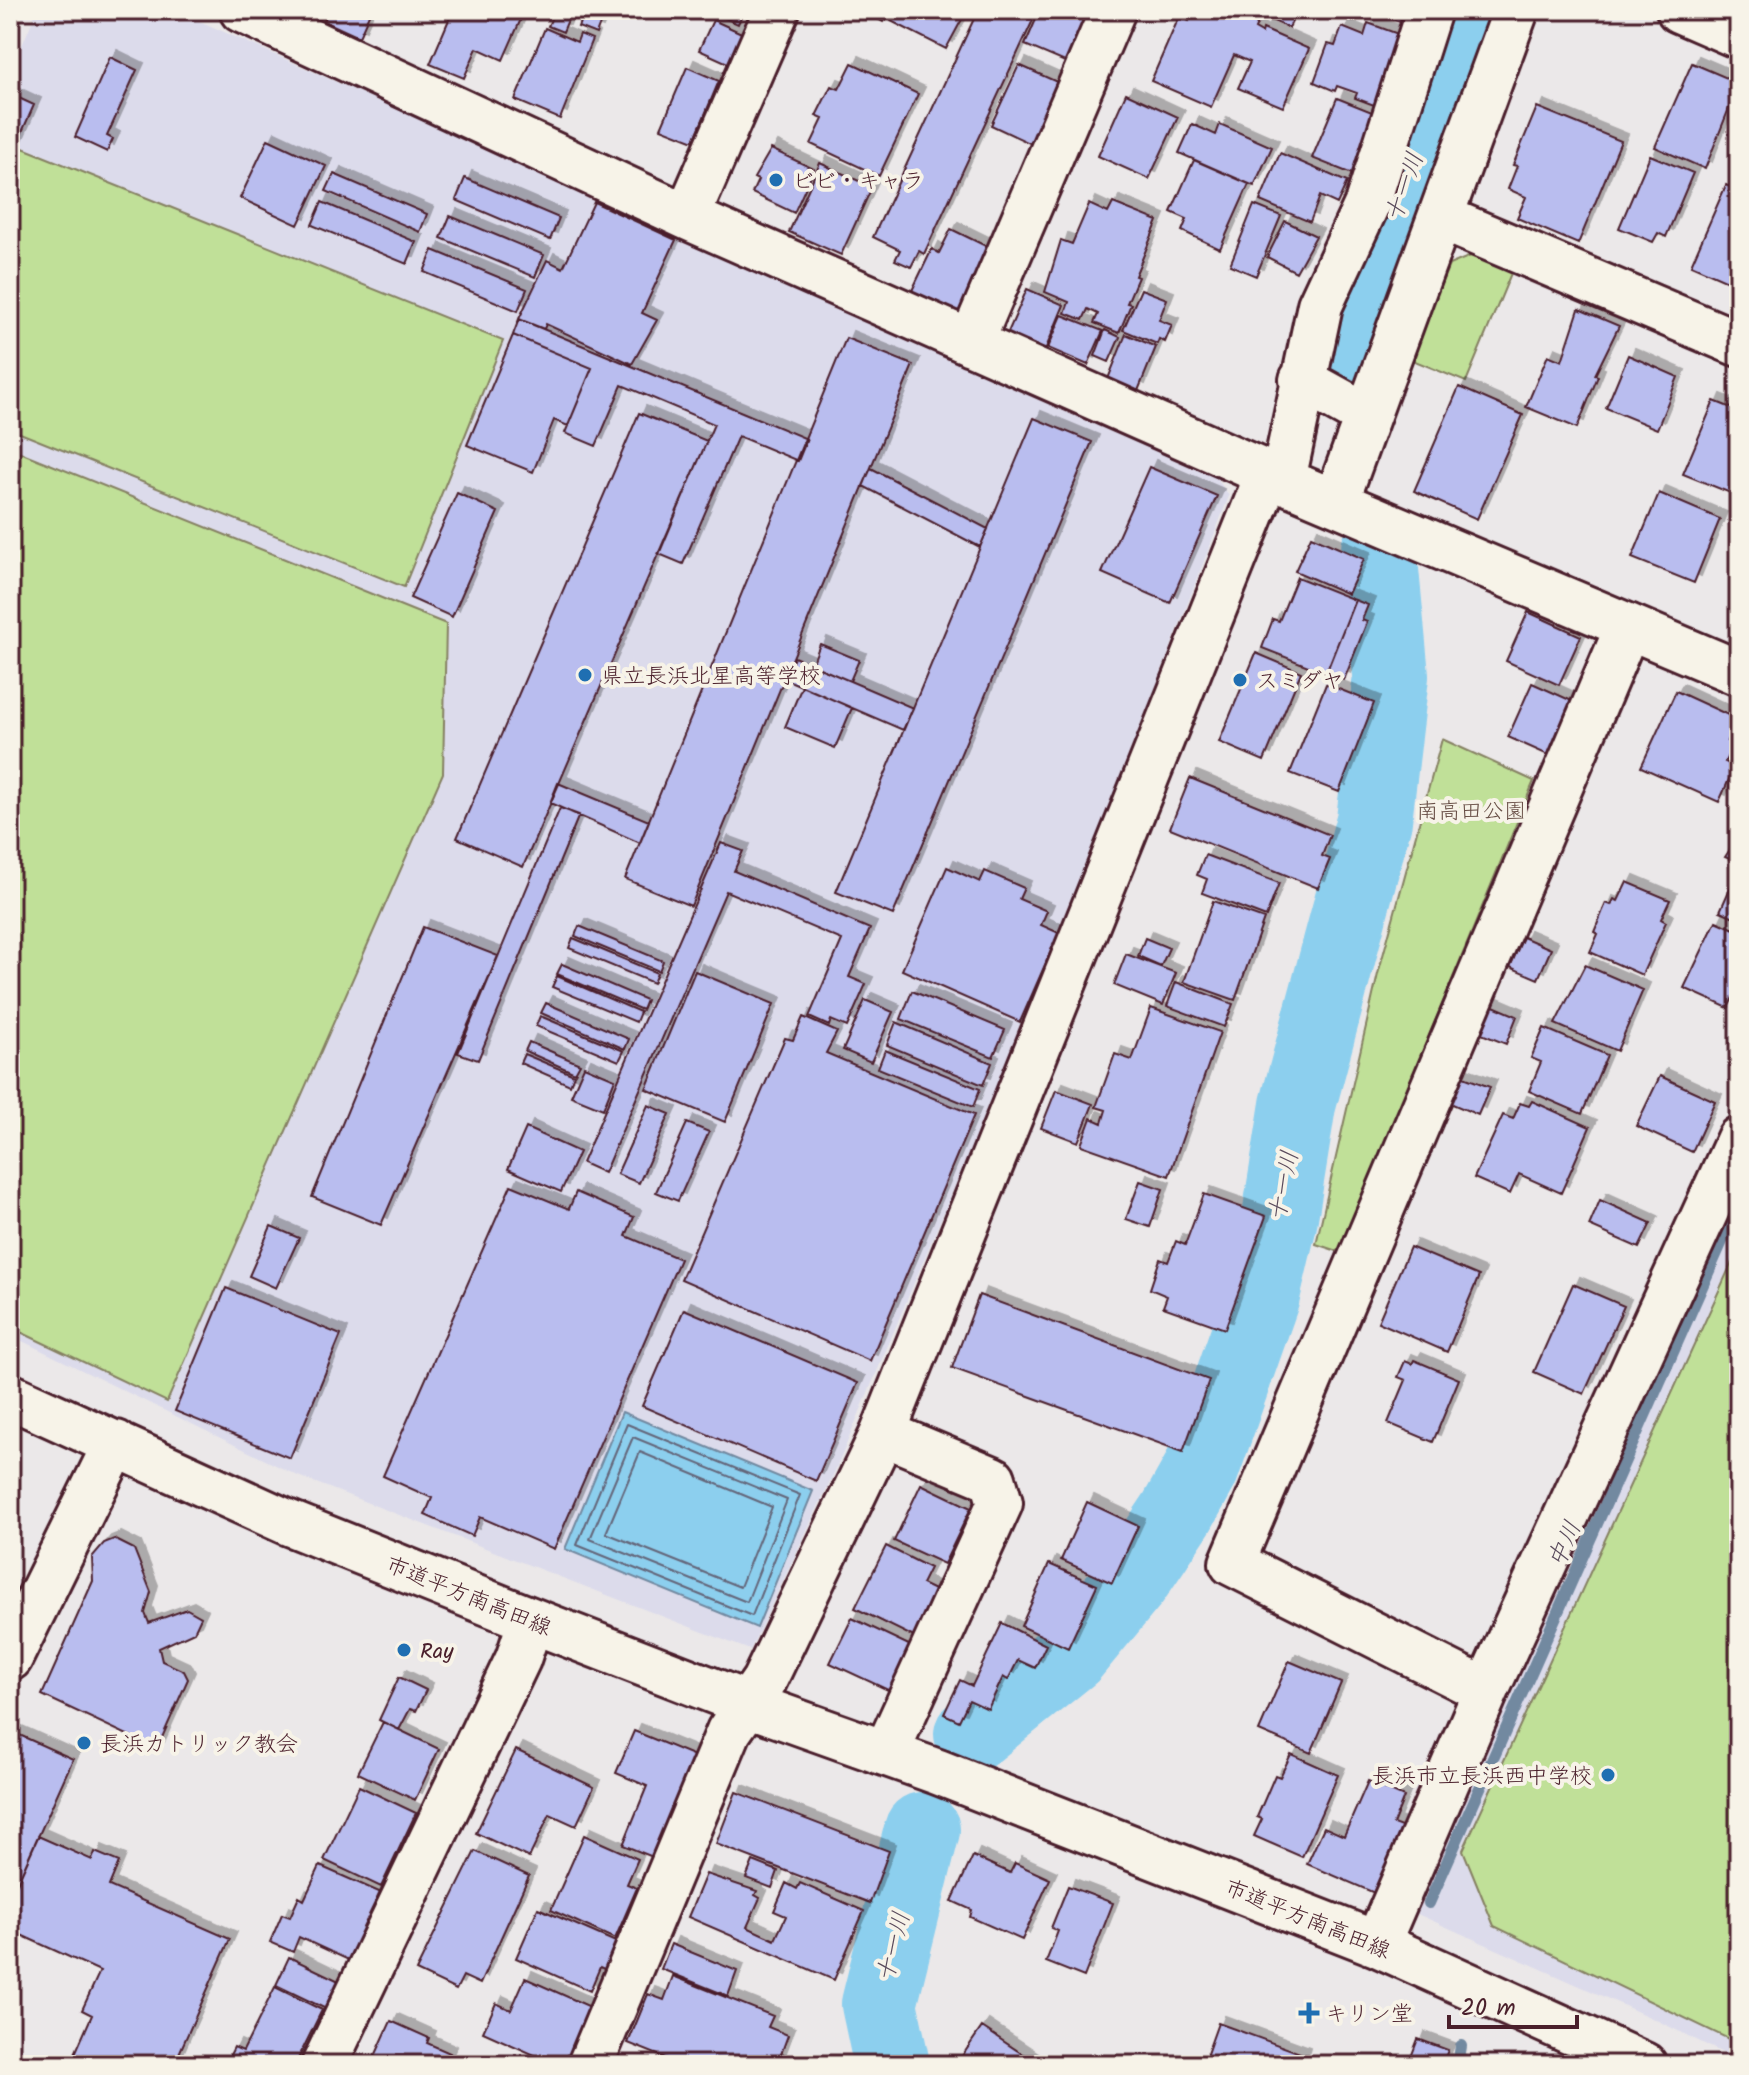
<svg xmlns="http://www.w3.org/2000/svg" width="1749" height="2075" font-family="Kalam,'Klee One',sans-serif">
  <defs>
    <filter id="shadow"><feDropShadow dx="7" dy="-7" stdDeviation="0" flood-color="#0004"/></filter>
  </defs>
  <rect width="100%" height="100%" fill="#ebe8e9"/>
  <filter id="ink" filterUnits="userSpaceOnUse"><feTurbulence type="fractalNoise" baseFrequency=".0125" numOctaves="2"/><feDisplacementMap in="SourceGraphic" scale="16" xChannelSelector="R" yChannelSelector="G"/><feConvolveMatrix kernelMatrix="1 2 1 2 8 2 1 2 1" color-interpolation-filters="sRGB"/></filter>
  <g filter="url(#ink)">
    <!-- built -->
    <path fill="#dcdbeb" d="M37,10H175L1214,474L1229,496L1062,931L836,1469L750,1650L298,1476L10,1335V74Z
      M1739,1215V2061L1654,2019L1415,1913L1538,1637Z"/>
    <!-- green -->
    <path fill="#c0e098" stroke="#858062" stroke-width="2" d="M18,146L503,341L404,587L10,429V166Z
      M1480,252L1514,266L1466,382L1410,359L1449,265Z
      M10,448L446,624L443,773L167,1402L10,1327Z
      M1442,739L1534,781L1340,1252L1316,1244L1378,974Z
      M1739,1247V2044L1494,1926L1463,1850Z"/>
    <!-- water -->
    <path fill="#8ccfee" stroke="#7289a0" stroke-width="2" d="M622,1412L813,1491L757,1628L565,1549Z"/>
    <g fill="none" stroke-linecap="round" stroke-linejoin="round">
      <!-- shore -->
      <path stroke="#646579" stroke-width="2" d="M627,1424L800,1495L752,1616L577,1545Z
        M633,1437L787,1500L747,1602L590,1539Z
        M640,1452L772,1507L740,1587L606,1533Z"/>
      <!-- stream -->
      <path stroke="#7289a0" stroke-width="12" d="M1429,1903L1739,1203
        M1458,2065L1461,2046"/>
      <!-- river -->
      <path stroke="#8ccfee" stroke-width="76" d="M1342,364L1466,10
        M972,1734L1071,1654L1133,1579L1177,1513L1201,1470L1262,1296L1279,1223L1298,1105L1374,820L1391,676L1379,549
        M892,2065L879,2004L922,1830"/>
    </g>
    <!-- building -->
    <path fill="#b9bdef" stroke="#4a1f2b" stroke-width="2" filter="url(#shadow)" d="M329,10H371L359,37L324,21Z
      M453,10H525L503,60L477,48L464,78L430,64Z
      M555,10H572L563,32L548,26Z
      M585,10L605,11L596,34L578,27Z
      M706,10H744L738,24Z
      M861,10H889L883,22Z
      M897,10H967L946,49L891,21Z
      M978,10H1026L1025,13L1034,18L924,254L919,251L911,267L895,260L900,250L873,237Z
      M1040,10L1094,13L1072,65L1025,45Z
      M1195,10H1210L1234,20L1239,11L1259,20L1255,29L1262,33L1263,29L1309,49L1283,107L1238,88L1250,62L1234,55L1211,107L1151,81L1179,17L1189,21Z
      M1248,10H1306L1303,16L1296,13L1289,28Z
      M1368,10H1404L1400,22Z
      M713,20L746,35L732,65L699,50Z
      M1368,23L1401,35L1374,105L1355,98L1357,93L1337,86L1335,91L1314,82L1328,44L1335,46L1342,27L1364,36Z
      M545,28L577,42L580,34L592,39L560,119L515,100Z
      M110,57L137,70L107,136L113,139L107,152L75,137Z
      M852,63L918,94L879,176L811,144L823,119L816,116L831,86L839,89Z
      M1692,63L1739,83L1705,169L1655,147Z
      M1019,65L1066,86L1038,147L991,125Z
      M687,67L719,81L694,141L661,128Z
      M1126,93L1178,117L1149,179L1098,156Z
      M10,94L34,105L10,159Z
      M1337,98L1377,114L1352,174L1312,158Z
      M1537,107L1621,141L1578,244L1517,218L1526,197L1508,189L1517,166L1513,165Z
      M1192,124L1216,135L1220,124L1272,147L1254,186L1179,153Z
      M268,139L326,166L298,225L240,198Z
      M771,149L814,169L794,213L752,193L758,180L754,178Z
      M1280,153L1347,182L1337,204L1320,196L1310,222L1260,201Z
      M1650,155L1693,173L1666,237L1658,233L1653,242L1619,228Z
      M1194,160L1249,184L1220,249L1182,231L1187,219L1171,212Z
      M820,163L872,187L841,255L789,232Z
      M334,174L427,214L420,232L326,191Z
      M465,178L559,218L550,240L456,200Z
      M1726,185L1739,191V286L1691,265Z
      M322,202L416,242L407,264L312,225Z
      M594,202L676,240L642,313L657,320L632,364L546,324L544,329L519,319L547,260L563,268Z
      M1113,203L1158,221L1135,276L1138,277L1127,303L1131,304L1119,333L1094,323L1098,314L1088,309L1083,320L1065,313L1069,302L1045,292L1061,240L1072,244L1089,204L1108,213Z
      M1254,205L1281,216L1256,276L1230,265Z
      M450,216L544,255L535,277L441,238Z
      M1285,221L1316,236L1296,272L1267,257Z
      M951,229L996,251L964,317L908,299L932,249L939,253Z
      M433,250L527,289L518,311L424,272Z
      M1027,289L1064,305L1044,353L1006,337Z
      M1141,289L1167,299L1159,320L1172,325L1165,342L1159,339L1157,344L1123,330Z
      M1579,309L1619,326L1595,375L1598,376L1577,428L1526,407L1548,355L1562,361Z
      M1062,315L1103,331L1088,365L1048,348Z
      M519,319L807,439L798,461L738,436L683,564L659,554L714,424L622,385L596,446L565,433L592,368L513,335Z
      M1105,330L1120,337L1109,362L1095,356Z
      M1126,334L1156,347L1138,391L1108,379Z
      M513,335L592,368L568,426L554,420L533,472L467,445Z
      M846,338L913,365L691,906L625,879Z
      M1628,355L1678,377L1657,429L1606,408Z
      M1459,387L1523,415L1477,519L1414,491Z
      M1714,401L1739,411V480L1733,494L1683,474Z
      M639,413L707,441L523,867L457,838Z
      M1034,418L1092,442L893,915L836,892Z
      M1149,467L1217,496L1170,603L1102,573Z
      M871,468L988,529L980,547L863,486Z
      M457,493L498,512L452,617L410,598Z
      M1659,493L1720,519L1694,583L1632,558Z
      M1311,536L1364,559L1348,594L1295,571Z
      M1297,577L1355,600L1326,673L1262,648L1273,619L1279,621Z
      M1355,600L1368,605L1362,620L1367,622L1344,680L1326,673Z
      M1528,612L1581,636L1559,685L1506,661Z
      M820,644L859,660L850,681L812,665Z
      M1256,653L1301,672L1264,761L1219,742Z
      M794,657L913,708L903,730L785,679Z
      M1532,683L1572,701L1548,755L1508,737Z
      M1326,684L1374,703L1339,792L1290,773Z
      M802,686L852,708L835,748L785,727Z
      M1676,691L1737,719L1727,741L1733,744L1725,762L1735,766L1719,802L1641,767Z
      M1190,778L1330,835L1322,856L1330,859L1318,888L1170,828Z
      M558,783L649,821L640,843L550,803Z
      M560,808L579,815L478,1060L458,1053Z
      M1739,836V863L1725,857Z
      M721,843L743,851L734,871L870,929L849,977L866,984L847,1027L831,1020L829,1026L809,1017L842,940L726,891L604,1173L582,1163Z
      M1205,855L1279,883L1266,917L1202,893L1207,879L1197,875Z
      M947,867L980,882L985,871L1024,888L1019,899L1047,911L1041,925L1059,933L1020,1022L902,970Z
      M1736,875L1739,876V919L1720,911Z
      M1627,882L1670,900L1661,919L1666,922L1642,975L1590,952L1598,934L1594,932L1606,903L1611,905L1614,899L1618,901Z
      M1213,901L1264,919L1235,1000L1184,982Z
      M1716,921L1739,931V985L1728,1008L1684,988Z
      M579,926L663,961L659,971L575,936Z
      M423,927L498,956L381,1225L312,1197Z
      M1523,937L1551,949L1538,979L1510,967Z
      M573,938L657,973L653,983L569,948Z
      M1145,938L1169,948L1161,966L1138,956Z
      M1126,954L1176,973L1163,1005L1114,985Z
      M562,964L646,1000L642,1010L557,974Z
      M1585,965L1643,990L1617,1051L1555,1024Z
      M695,971L774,1004L725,1122L646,1089Z
      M557,976L640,1012L636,1022L552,987Z
      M1176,982L1233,1004L1224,1027L1167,1006Z
      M912,991L1005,1030L993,1057L901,1019Z
      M865,1000L893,1012L871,1062L843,1050Z
      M546,1003L629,1039L625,1049L541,1013Z
      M1491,1005L1517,1016L1506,1044L1479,1033Z
      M1151,1008L1220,1032L1169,1176L1081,1145L1091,1118L1102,1123L1106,1110L1096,1107L1115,1054L1132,1060Z
      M540,1016L624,1051L619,1061L536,1026Z
      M803,1017L837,1032L826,1053L974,1115L870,1361L681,1279L785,1038L793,1040Z
      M896,1022L992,1063L983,1085L887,1045Z
      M1544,1028L1607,1055L1582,1114L1529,1091L1541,1062L1531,1058Z
      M529,1042L580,1064L575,1073L525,1051Z
      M885,1050L980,1089L973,1107L878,1068Z
      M524,1054L574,1075L570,1085L520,1063Z
      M584,1066L615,1079L603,1109L571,1096Z
      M1461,1076L1490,1087L1478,1115L1450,1103Z
      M1660,1076L1715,1101L1692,1152L1636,1126Z
      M1056,1090L1093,1104L1078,1142L1041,1128Z
      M1532,1101L1590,1127L1561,1193L1519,1174L1510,1194L1474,1178L1503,1115L1513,1119L1520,1103L1529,1106Z
      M648,1105L670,1114L639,1183L617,1174Z
      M687,1123L709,1132L678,1201L656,1192Z
      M526,1128L579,1152L561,1192L508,1169Z
      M1140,1181L1163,1189L1150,1227L1126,1219Z
      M511,1185L569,1209L576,1192L634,1217L626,1236L680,1259L554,1549L480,1517L472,1536L425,1515L432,1498L383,1476Z
      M1204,1194L1266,1216L1225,1329L1163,1307L1167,1296L1150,1289L1160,1259L1168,1262L1176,1241L1185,1245Z
      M1600,1200L1651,1223L1639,1248L1589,1226Z
      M271,1226L299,1238L276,1288L249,1276Z
      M1410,1247L1479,1276L1447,1352L1378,1322Z
      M1573,1284L1624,1306L1584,1394L1534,1372Z
      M226,1288L341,1335L290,1458L175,1411Z
      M979,1295L1209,1380L1183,1452L952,1368Z
      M684,1309L858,1383L816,1481L642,1406Z
      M1414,1360L1459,1379L1433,1442L1388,1423L1406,1380L1398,1377L1405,1361L1412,1364Z
      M921,1484L971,1508L944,1564L894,1541Z
      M1087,1502L1138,1526L1112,1583L1061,1560Z
      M114,1539L134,1549L151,1592L145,1613L149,1623L187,1609L201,1617L194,1632L159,1648L162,1661L184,1671L188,1679L157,1749L42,1695L93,1581L92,1557L104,1543Z
      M886,1546L930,1568L922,1584L949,1597L926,1643L855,1608Z
      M1049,1564L1097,1585L1068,1648L1021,1626Z
      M852,1618L911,1646L890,1691L830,1663Z
      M1002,1623L1046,1645L1035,1668L1018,1660L1008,1680L1003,1677L988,1709L969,1700L959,1721L944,1714L960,1680L972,1686Z
      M1289,1661L1341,1683L1311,1753L1259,1731Z
      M399,1677L426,1690L416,1711L410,1709L399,1730L379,1720Z
      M383,1722L439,1749L415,1800L358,1773Z
      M634,1731L707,1761L665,1862L623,1845L647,1786L616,1773Z
      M15,1733L73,1759L11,1897L10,1744Z
      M516,1750L594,1787L576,1826L550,1814L529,1858L476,1833Z
      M1291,1754L1338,1775L1302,1857L1254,1836L1262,1819L1257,1817L1275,1775L1280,1777Z
      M1368,1781L1404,1797L1393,1824L1404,1828L1379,1895L1307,1864L1324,1827L1344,1836Z
      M359,1786L416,1813L381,1887L324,1860Z
      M736,1792L889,1851L870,1903L716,1844Z
      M584,1835L638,1859L627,1884L637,1888L615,1939L551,1910Z
      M38,1836L92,1860L95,1852L119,1862L109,1886L230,1939L174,2065H70L92,2015L82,2010L100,1971L10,1930V1899Z
      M475,1851L529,1876L480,1984L463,1976L456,1990L416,1971Z
      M973,1856L1010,1873L1015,1863L1050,1879L1022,1940L970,1917L972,1910L952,1901Z
      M753,1861L778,1871L772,1888L746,1878Z
      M320,1866L386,1895L355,1963L299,1937L293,1952L270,1942L282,1914L290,1917L299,1897L304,1900Z
      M706,1874L757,1891L755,1895L760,1898L747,1927L775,1940L786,1916L774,1911L786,1883L797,1889L800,1883L864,1911L834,1980L688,1917Z
      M1068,1886L1113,1903L1084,1977L1046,1962L1058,1931L1051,1928Z
      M538,1908L618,1943L606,1970L600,1967L590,1991L516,1958Z
      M671,1944L737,1971L728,1996L661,1969Z
      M289,1957L339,1981L326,2009L276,1985Z
      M673,1976L773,2016L768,2027L788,2035L777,2065H683L628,2043L648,1994L664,2000Z
      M525,1978L595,2009L570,2065H557L483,2032L496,2003L511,2010Z
      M275,1987L322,2010L295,2065H225L234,2047L243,2051Z
      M391,2021L429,2038L427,2043L450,2053L444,2065H371Z
      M1218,2023L1303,2054L1300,2065H1203Z
      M982,2027L1039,2065H956Z
      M1418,2039L1448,2050L1442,2065H1408Z"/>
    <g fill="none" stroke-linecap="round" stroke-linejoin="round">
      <!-- minor casing -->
      <g stroke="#4a1f2b" stroke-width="50">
        <path id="minor" d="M242,10L687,217L1268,474L1739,673
          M1679,10L1739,36
          M687,217L777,10
          M1442,218L1739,344
          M971,343L1113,10
          M1302,380L1367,416
          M1283,480L1320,305L1367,204L1429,10
          M1336,502L1516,10
          M10,1396L289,1523L531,1620L750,1705L938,1772L1377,1944L1644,2065
          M883,1433L993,1479L1000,1503L886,1753
          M10,1658L116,1443
          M1486,1691L1232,1563L1628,626
          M1377,1944L1486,1691L1739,1139
          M324,2065L518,1659L531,1620
          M590,2065L729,1731L764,1681L883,1433L1268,474"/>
      </g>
      <!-- minor -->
      <use href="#minor" stroke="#f7f3e8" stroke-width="44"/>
    </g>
  </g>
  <!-- markers -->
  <g fill="#1f6fb2" stroke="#f7f3e8" stroke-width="3">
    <circle cx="776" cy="180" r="8"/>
    <circle cx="585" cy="675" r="8"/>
    <circle cx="1240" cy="680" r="8"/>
    <circle cx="404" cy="1650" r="8"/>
    <circle cx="84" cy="1743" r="8"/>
    <circle cx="1608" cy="1775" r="8"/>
    <path d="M1305 2001h8v8h8v8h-8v8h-8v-8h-8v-8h8z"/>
  </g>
  <g text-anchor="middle" stroke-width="8" stroke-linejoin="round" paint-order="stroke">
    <!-- poi labels -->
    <g font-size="22" fill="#4a1f2b" stroke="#f7f3e8" text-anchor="start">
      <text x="792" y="188">ビビ・キャラ</text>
      <text x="601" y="683">県立長浜北星高等学校</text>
      <text x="1256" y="688">スミダヤ</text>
      <text x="420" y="1658">Ray</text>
      <text x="100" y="1751">長浜カトリック教会</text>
      <text x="1592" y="1783" text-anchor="end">長浜市立長浜西中学校</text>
      <text x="1325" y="2021">キリン堂</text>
    </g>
    <!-- park labels -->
    <g font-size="22" fill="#684f46" stroke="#f7f3e8">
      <text x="1471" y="818">南高田公園</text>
    </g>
    <!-- street labels -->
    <g font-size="22" fill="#4a1f2b" stroke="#f7f3e8">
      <text transform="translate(469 1595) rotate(22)" y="8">市道平方南高田線</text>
      <text transform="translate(1308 1918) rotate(22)" y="8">市道平方南高田線</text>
    </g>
    <!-- water labels -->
    <g font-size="24" font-style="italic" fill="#5a4b5c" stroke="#f7f3e8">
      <text transform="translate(1404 187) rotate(-71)" y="8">十一川</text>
      <text transform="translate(1283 1186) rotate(-79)" y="8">十一川</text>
      <text transform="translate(1564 1544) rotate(-66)" y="8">中川</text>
      <text transform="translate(893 1947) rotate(-76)" y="8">十一川</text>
    </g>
  </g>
  <!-- margin -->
  <rect width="1749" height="2075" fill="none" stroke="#f7f3e8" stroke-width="40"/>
  <rect x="20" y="20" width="1709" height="2035" fill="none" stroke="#4a1f2b" stroke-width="3" filter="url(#ink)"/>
  <!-- scale -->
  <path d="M1449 2015v12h128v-12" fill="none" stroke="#4a1f2b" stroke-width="4"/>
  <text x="1461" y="2015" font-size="24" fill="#4a1f2b" stroke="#f7f3e8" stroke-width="6" paint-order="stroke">20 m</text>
</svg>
